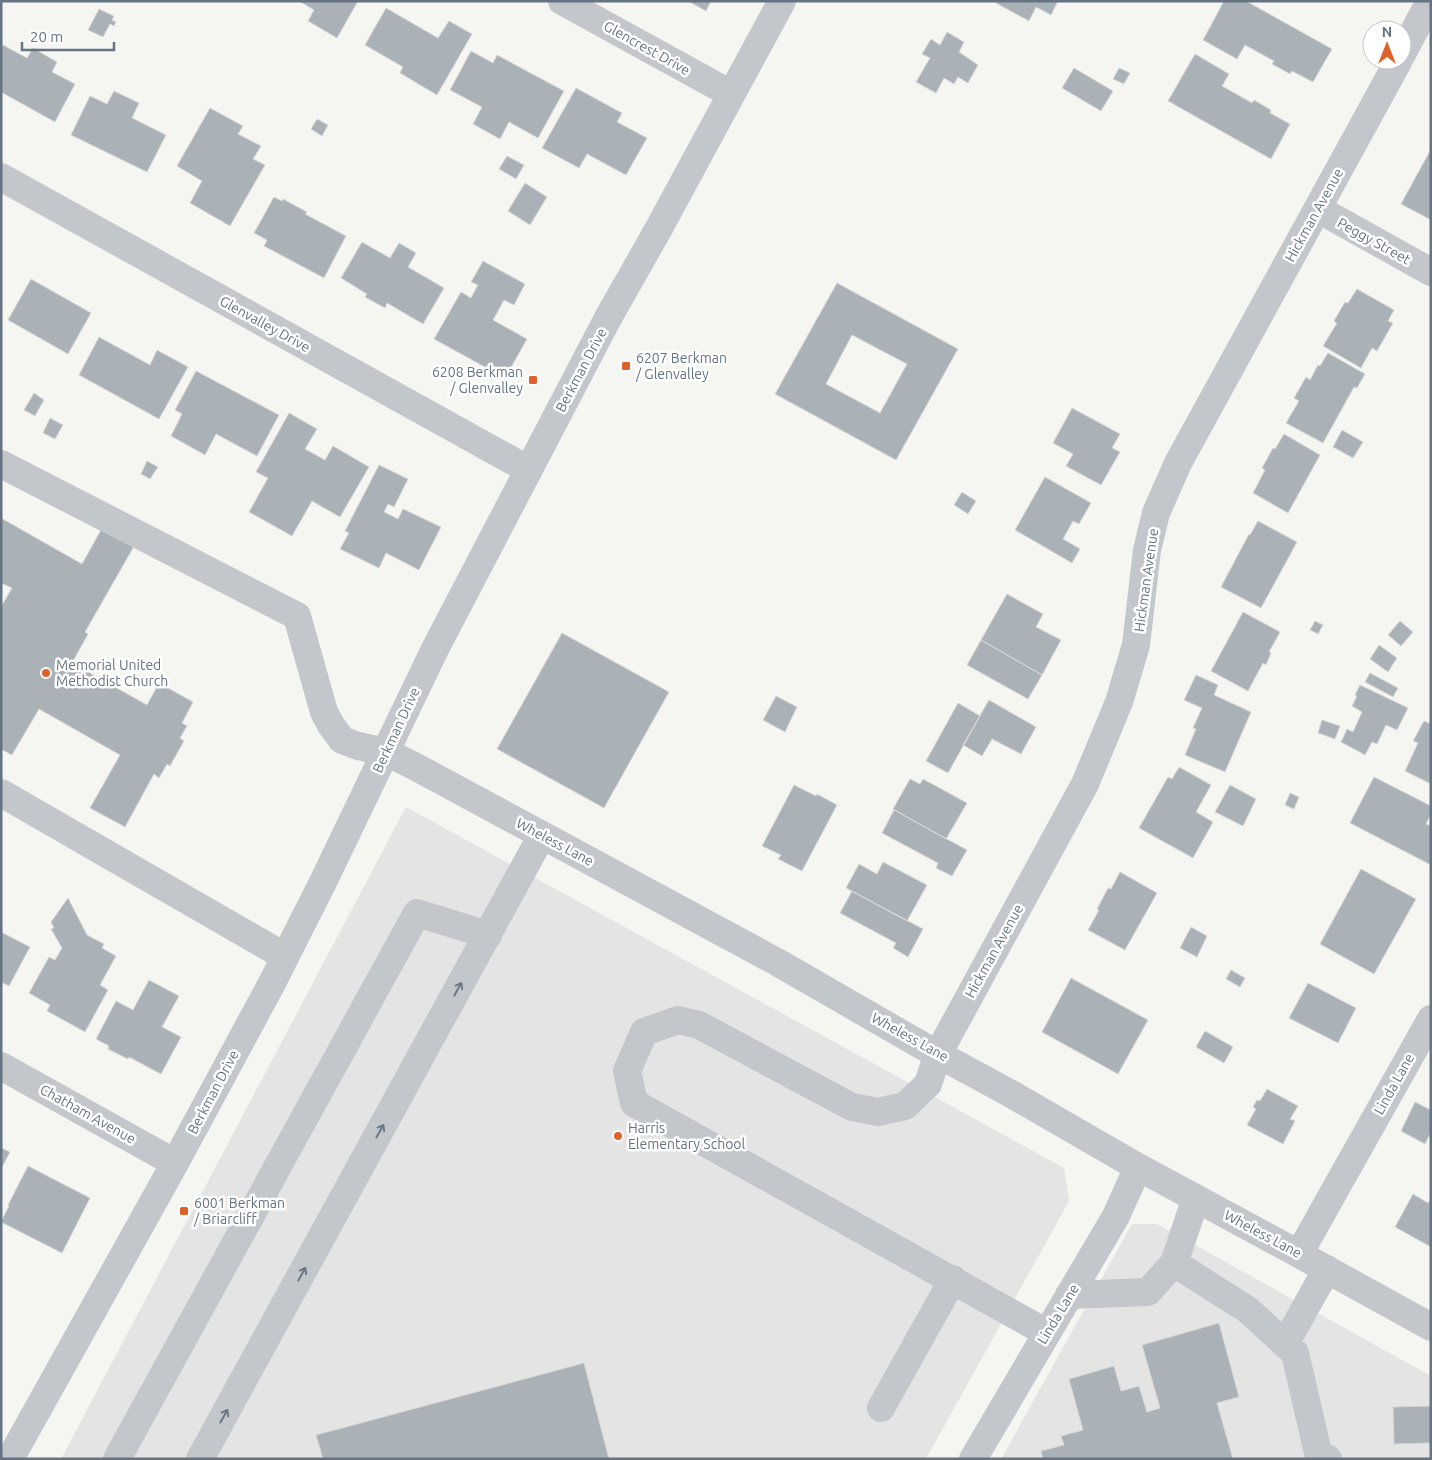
<svg xmlns="http://www.w3.org/2000/svg" width="1432" height="1460" font-family="Ubuntu,sans-serif">
  <rect width="100%" height="100%" fill="#f5f5f2"/>
  <!-- built -->
  <path fill="#e3e4e3" d="M406,807L1064,1168L1069,1201L926,1459H61Z
    M1132,1224H1157L1431,1376V1459H1001Z"/>
  <!-- building -->
  <path fill="#aab1b7" stroke="#d7d7d5" fill-rule="evenodd" d="M299,1H358L337,38L308,21L314,10Z
    M688,1H711L706,11Z
    M1058,1L1051,15L1036,7L1029,21L994,2Z
    M1224,1H1246L1332,49L1313,82L1292,71L1290,74L1272,64L1274,61L1245,45L1237,59L1203,40Z
    M386,8L438,38L449,21L472,34L437,95L400,73L403,67L365,45Z
    M99,9L114,16L112,20L116,22L114,26L110,24L103,37L88,30Z
    M947,32L964,42L959,52L978,65L968,83L958,77L954,84L944,78L936,93L916,82L930,58L922,54L931,39L940,45Z
    M3,45L27,58L33,48L57,62L52,72L75,84L55,122L1,92V48Z
    M471,51L493,63L497,55L564,91L538,138L509,122L500,139L473,124L482,107L450,90Z
    M1195,54L1229,74L1222,86L1252,103L1254,100L1271,110L1270,113L1290,124L1271,159L1168,101Z
    M1074,68L1113,91L1101,111L1062,88Z
    M1119,68L1130,73L1124,84L1113,79Z
    M576,88L622,113L617,122L647,138L626,175L587,154L579,168L542,148Z
    M114,91L139,103L132,118L166,135L147,172L71,135L90,96L107,104Z
    M210,108L243,126L238,134L261,146L253,159L265,165L230,226L190,203L202,181L177,166Z
    M317,119L328,125L322,136L311,129Z
    M1431,149V220L1401,204Z
    M507,156L524,165L516,179L499,169Z
    M525,183L547,197L530,225L508,211Z
    M274,197L282,201L283,199L307,212L305,214L346,236L324,278L264,246L267,240L254,233Z
    M362,242L390,258L399,243L416,253L408,267L444,288L423,324L387,303L385,308L365,297L367,294L341,278Z
    M483,261L525,284L514,305L504,300L493,320L527,339L505,378L434,339L461,292L471,298L478,285L471,282Z
    M31,279L91,313L68,354L8,320Z
    M837,283L958,349L896,460L775,394ZM852,335L907,364L880,413L826,384Z
    M1357,289L1394,310L1388,321L1393,323L1377,351L1372,348L1361,368L1323,346L1337,323L1334,321L1345,302L1348,303Z
    M99,337L150,365L157,350L188,367L159,419L79,375Z
    M1328,353L1365,374L1357,388L1354,387L1323,443L1286,423L1299,401L1294,398L1306,377L1310,380L1318,365L1320,366Z
    M196,371L279,415L257,456L216,434L205,455L171,436L182,414L175,410Z
    M34,393L44,400L35,416L24,410Z
    M1072,408L1120,434L1112,448L1120,452L1101,485L1066,466L1073,454L1053,443Z
    M289,413L317,429L305,449L325,460L333,446L369,467L340,517L312,501L292,536L249,512L268,478L256,472Z
    M50,418L63,425L55,439L43,433Z
    M1342,430L1363,442L1353,458L1333,447Z
    M1284,434L1320,455L1288,513L1253,493L1265,470L1262,468L1273,448L1275,449Z
    M147,461L158,467L150,479L141,474Z
    M379,465L408,479L394,507L388,504L384,512L398,519L403,509L441,527L419,570L386,553L379,568L340,549L349,533L345,531Z
    M1045,477L1091,503L1079,524L1073,521L1063,539L1080,549L1072,563L1015,530Z
    M962,492L976,501L968,514L954,505Z
    M1,518L82,564L105,523L137,541L85,632L88,634L72,663L147,705L159,683L193,702L182,723L187,726L180,738L184,741L170,766L167,764L159,778L154,774L125,827L90,808L120,755L39,709L12,755L1,749V607L12,588L1,583Z
    M1258,521L1297,542L1261,608L1221,587L1249,534L1250,535Z
    M1007,594L1043,614L1036,627L1061,640L1042,675L981,640Z
    M1243,612L1280,632L1269,652L1271,653L1266,665L1263,663L1248,691L1211,671Z
    M1315,621L1323,625L1318,634L1310,630Z
    M1400,621L1413,632L1401,646L1388,635Z
    M562,633L669,692L604,808L497,749Z
    M981,640L1042,675L1028,699L967,665Z
    M1379,645L1397,658L1388,672L1370,659Z
    M1370,673L1398,688L1393,697L1365,682Z
    M1196,675L1218,685L1214,695L1251,712L1225,772L1185,755L1196,729L1193,728L1202,708L1184,700Z
    M1360,685L1408,708L1397,730L1386,725L1377,744L1372,742L1365,755L1341,742L1347,729L1353,732L1362,712L1352,706L1357,696L1355,695Z
    M776,696L797,707L785,732L763,720Z
    M989,700L1036,727L1021,754L992,739L982,756L963,745Z
    M958,703L980,716L948,773L926,761Z
    M1322,720L1340,726L1335,739L1318,733Z
    M1424,721L1431,724V784L1405,771L1418,743L1413,741Z
    M1179,767L1211,785L1196,812L1213,822L1193,858L1139,828L1168,777L1172,779Z
    M1374,777L1431,806V814L1426,824L1431,826V865L1350,823Z
    M910,779L920,784L923,779L967,803L946,839L893,809Z
    M794,785L816,796L817,794L837,805L802,871L778,859L781,855L762,846Z
    M1230,785L1256,799L1243,826L1215,812Z
    M1290,793L1299,797L1294,809L1285,805Z
    M894,810L967,850L952,876L936,868L938,863L882,833Z
    M883,862L927,885L907,921L846,888L859,864L877,874Z
    M1361,869L1416,899L1374,974L1320,944Z
    M1120,872L1157,893L1125,950L1088,930L1099,910L1097,909L1108,888L1111,889Z
    M852,891L923,929L908,957L893,948L896,943L840,913Z
    M68,898L87,935L104,944L102,948L116,956L100,985L108,990L85,1032L47,1011L50,1005L29,993L49,957L55,960L62,948L51,929L54,928L51,922Z
    M1191,927L1207,936L1197,957L1180,948Z
    M1,932L30,947L9,986L1,982Z
    M1231,970L1245,978L1240,987L1226,979Z
    M1071,978L1148,1020L1118,1074L1042,1032Z
    M149,980L179,996L162,1027L181,1037L161,1074L129,1057L128,1059L108,1049L109,1046L96,1039L116,1001L133,1010Z
    M1308,983L1356,1008L1338,1043L1289,1018Z
    M1205,1031L1233,1047L1224,1063L1196,1047Z
    M1267,1089L1298,1106L1290,1119L1295,1121L1283,1144L1247,1125L1256,1109L1253,1107L1257,1100L1260,1101Z
    M1415,1102L1431,1110V1132L1425,1144L1401,1131Z
    M1,1148L10,1152L1,1169Z
    M28,1166L90,1198L62,1253L1,1222L9,1206L8,1205Z
    M1413,1194L1428,1203L1431,1198V1247L1395,1227Z
    M1219,1323L1239,1397L1217,1403L1233,1459H1043L1041,1451L1064,1445L1061,1436L1083,1430L1069,1379L1114,1366L1121,1391L1139,1386L1147,1412L1160,1408L1142,1345Z
    M584,1363L609,1459H323L316,1435Z
    M1431,1406V1443L1394,1444L1393,1407Z"/>
  <g fill="none" stroke-linecap="round" stroke-linejoin="round">
    <!-- minor -->
    <path stroke="#c3c6ca" stroke-width="28" d="M562,1L731,94
      M1402,54L1430,1
      M1,177L529,470
      M1318,209L1431,272
      M1,464L297,616L324,712L331,725L342,740L358,746L386,752L416,767L777,962L921,1045L1015,1096L1138,1167L1299,1254L1431,1327
      M1,793L284,956
      M1,1066L175,1163
      M1299,1254L1431,1019
      M1174,1263L1248,1310L1295,1353L1318,1453L1328,1459
      M1069,1295L1148,1292L1174,1263L1196,1198
      M1047,1333L634,1103L627,1071L644,1032L678,1020L699,1025L852,1107L878,1112L905,1106L928,1084L938,1054L1085,784L1119,702L1136,645L1147,550L1156,513L1178,463L1399,60
      M1285,1344L1327,1269
      M881,1408L953,1279
      M10,1459L175,1163L272,983L323,882L435,649L608,318L659,228L782,1
      M117,1459L417,913L488,935
      M200,1459L542,835
      M973,1459L1116,1216L1138,1167"/>
  </g>
  <!-- one-way arrows -->
  <defs><path id="oneway-shaft" d="M-6 0H5M1.5-3L5.5 0L1.5 3" fill="none" stroke-width="1.6" stroke-linecap="round" stroke-linejoin="round" transform="scale(1.25)"/></defs>
  <g stroke="#6a7786">
    <use href="#oneway-shaft" transform="translate(458 989) rotate(-61)"/>
    <use href="#oneway-shaft" transform="translate(380 1131) rotate(-61)"/>
    <use href="#oneway-shaft" transform="translate(302 1274) rotate(-61)"/>
    <use href="#oneway-shaft" transform="translate(224 1416) rotate(-61)"/>
  </g>
  <!-- markers -->
  <g fill="#de612a" stroke="#fff" stroke-width="2">
    <rect x="621" y="361" width="10" height="10" rx="2.5"/>
    <rect x="528" y="375" width="10" height="10" rx="2.5"/>
    <circle cx="46" cy="673" r="5"/>
    <circle cx="618" cy="1136" r="5"/>
    <rect x="179" y="1206" width="10" height="10" rx="2.5"/>
  </g>
  <g text-anchor="middle" stroke-width="5" stroke-linejoin="round" paint-order="stroke">
    <!-- street labels -->
    <g font-size="14" fill="#657382" stroke="#fff">
      <text transform="translate(647 48) rotate(29)" y="5">Glencrest Drive</text>
      <text transform="translate(1314 215) rotate(-61)" y="5">Hickman Avenue</text>
      <text transform="translate(1374 241) rotate(29)" y="5">Peggy Street</text>
      <text transform="translate(265 324) rotate(29)" y="5">Glenvalley Drive</text>
      <text transform="translate(581 370) rotate(-62)" y="5">Berkman Drive</text>
      <text transform="translate(1146 580) rotate(-82)" y="5">Hickman Avenue</text>
      <text transform="translate(396 730) rotate(-65)" y="5">Berkman Drive</text>
      <text transform="translate(555 842) rotate(28)" y="5">Wheless Lane</text>
      <text transform="translate(994 951) rotate(-61)" y="5">Hickman Avenue</text>
      <text transform="translate(910 1037) rotate(29)" y="5">Wheless Lane</text>
      <text transform="translate(1394 1084) rotate(-61)" y="5">Linda Lane</text>
      <text transform="translate(213 1092) rotate(-62)" y="5">Berkman Drive</text>
      <text transform="translate(88 1114) rotate(29)" y="5">Chatham Avenue</text>
      <text transform="translate(1263 1234) rotate(28)" y="5">Wheless Lane</text>
      <text transform="translate(1058 1314) rotate(-59)" y="5">Linda Lane</text>
    </g>
    <!-- poi labels -->
    <g font-size="14" fill="#657382" stroke="#fff" text-anchor="start">
      <text x="636" y="363">6207 Berkman<tspan x="636" dy="16">/ Glenvalley</tspan></text>
      <text x="523" y="377" text-anchor="end">6208 Berkman<tspan x="523" dy="16">/ Glenvalley</tspan></text>
      <text x="56" y="670">Memorial United<tspan x="56" dy="16">Methodist Church</tspan></text>
      <text x="628" y="1133">Harris<tspan x="628" dy="16">Elementary School</tspan></text>
      <text x="194" y="1208">6001 Berkman<tspan x="194" dy="16">/ Briarcliff</tspan></text>
    </g>
  </g>
  <!-- border -->
  <rect width="1432" height="1460" fill="none" stroke="#657382" stroke-width="5"/>
  <!-- north arrow -->
  <g transform="translate(1387 45)"><circle r="24" fill="#ffffff" stroke="#c1c7cd"/>
  <path d="M0-4L9 19L0 12L-9 19Z" fill="#de612a"/>
  <text y="-8" font-size="14" font-weight="bold" text-anchor="middle" fill="#657382">N</text>
  </g>
  <!-- scale -->
  <path d="M22 42v8h92v-8" fill="none" stroke="#657382" stroke-width="2.5"/>
  <text x="30" y="42" font-size="15" fill="#657382" stroke="#ffffff" stroke-width="4" paint-order="stroke">20 m</text>
</svg>
